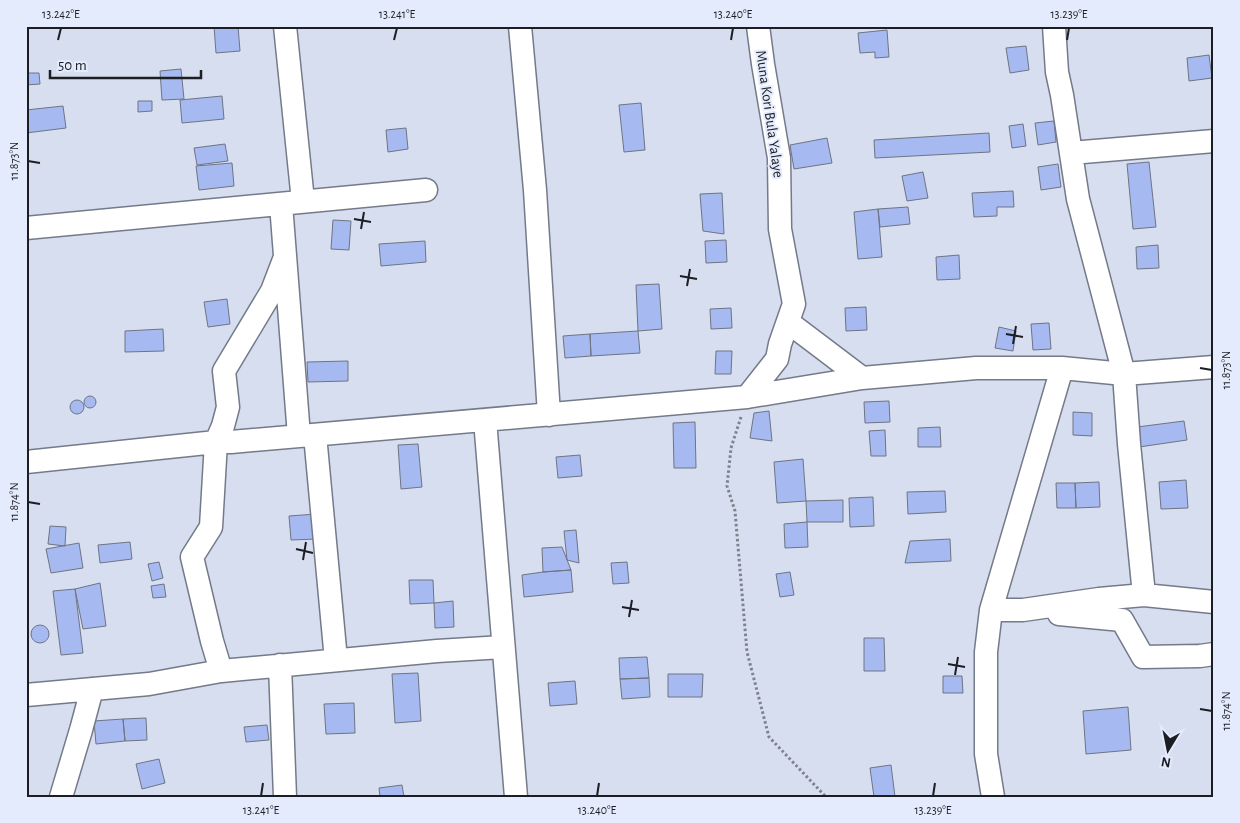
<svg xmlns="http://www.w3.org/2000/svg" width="1240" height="823" font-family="'Alegreya Sans',sans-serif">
  <rect width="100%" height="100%" fill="#d7deef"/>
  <!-- building -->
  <path fill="#a6baf1" stroke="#6e7483" d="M214,26H238L240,51L216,53Z
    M887,30L889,57L875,58V52L860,53L858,33Z
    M1026,46L1029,70L1010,73L1006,48Z
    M1209,55L1212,78L1189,81L1187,58Z
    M181,69L184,99L162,100L160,71Z
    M26,73H39L40,84L26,85Z
    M222,96L224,119L182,123L180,100Z
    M138,101H152V111L138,112Z
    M641,103L645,150L624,152L619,105Z
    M63,106L66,128L26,133V110Z
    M1054,121L1056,142L1038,145L1035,123Z
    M1023,124L1026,146L1012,148L1009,126Z
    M406,128L408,149L388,152L386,130Z
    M989,133L990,152L875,158L874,140Z
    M827,138L832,163L794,169L790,145Z
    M225,144L228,161L197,165L194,148Z
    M1149,162L1156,227L1133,229L1127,164Z
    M232,163L234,186L199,190L196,166Z
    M1058,164L1061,187L1041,190L1038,167Z
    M923,172L928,198L907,201L902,176Z
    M1013,191L1014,207H997V216L974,217L972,193Z
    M722,193L724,234L703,231L700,194Z
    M908,207L910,224L880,227L878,209Z
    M878,209L882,257L858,259L854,212Z
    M333,220L351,221L349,250L331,249Z
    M726,240L727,262L706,263L705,241Z
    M425,241L426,262L381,266L379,244Z
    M1158,245L1159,268L1137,269L1136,247Z
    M959,255L960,279L937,280L936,257Z
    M659,284L662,329L638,331L636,285Z
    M227,299L230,324L208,327L204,302Z
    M866,307L867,330L846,331L845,308Z
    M731,308L732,328L711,329L710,309Z
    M1049,323L1051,349L1033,350L1031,324Z
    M999,327L1016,331L1013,351L995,348Z
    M163,329L164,351L125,352V331Z
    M638,331L640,353L591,356L590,334Z
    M590,334L591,356L565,358L563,336Z
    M716,351H732L731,374H715Z
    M348,361V381L308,382L307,362Z
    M84 402a6 6 0 1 1 12 0a6 6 0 1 1-12 0Z
    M70 407a7 7 0 1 1 14 0a7 7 0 1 1-14 0Z
    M889,401L890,422L865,423L864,402Z
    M769,411L772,441L750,438L754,413Z
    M1073,412L1092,413V436L1073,435Z
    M1184,421L1187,440L1139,447L1137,427Z
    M695,422L696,468H674L673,423Z
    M940,427L941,447H918V428Z
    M885,430L886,456H871L869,431Z
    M418,444L422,487L401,489L398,445Z
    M580,455L582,476L558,478L556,457Z
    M803,459L806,501L777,503L774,462Z
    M1186,480L1188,508L1161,509L1159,482Z
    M1099,482L1100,507L1076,508L1075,483Z
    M1056,483H1075L1076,508H1057Z
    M945,491L946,512L908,514L907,492Z
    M873,497L874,526L850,527L849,498Z
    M843,500V522H807L806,501Z
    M316,514L317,539L291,540L289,516Z
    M807,522L808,547L785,548L784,524Z
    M50,526L66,527L65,546L48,544Z
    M576,530L579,563L567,560L564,531Z
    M950,539L951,561L905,563L910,541Z
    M130,542L132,559L100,563L98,545Z
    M79,543L83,568L51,573L46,549Z
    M562,547L571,570L543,572L542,548Z
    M159,562L163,578L152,581L148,564Z
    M627,562L629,583L613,584L611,563Z
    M571,570L573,592L524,597L522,575L543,572Z
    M790,572L794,595L780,597L776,574Z
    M409,580H433L434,603L410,604Z
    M100,583L106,626L83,629L75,589Z
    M164,584L166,597L153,598L151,586Z
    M75,589L83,653L61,655L53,591Z
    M453,601L454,627L435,628L434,603Z
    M31 634a9 9 0 1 1 18 0a9 9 0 1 1-18 0Z
    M864,638H884L885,671H864Z
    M647,657L649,678L620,679L619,658Z
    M418,673L421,721L395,723L392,674Z
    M668,674H703L702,697H668Z
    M943,676H962L963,693H943Z
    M649,678L650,697L622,699L620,679Z
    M575,681L577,704L550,706L548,683Z
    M354,703L355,733L326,734L324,704Z
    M1128,707L1131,750L1086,754L1083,711Z
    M146,718L147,740L125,741L123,719Z
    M123,719L125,741L96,744L94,721Z
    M267,725L269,740L246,742L244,727Z
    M159,759L165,783L142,789L136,764Z
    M891,765L895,797H874L870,768Z
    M402,785L404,797H380L379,788Z"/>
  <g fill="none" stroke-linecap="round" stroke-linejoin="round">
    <!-- minor casing -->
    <g stroke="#747a89" stroke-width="25">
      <path id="minor" d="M285,26L303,201
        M520,26L535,190L549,415
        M1054,26L1057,72L1062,95L1078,199L1124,374L1129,444L1144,595
        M1071,153L1214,141
        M281,204L299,436
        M26,228L426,190
        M788,322L862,378
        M747,397L777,359L780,344L794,304L780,229L779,158L763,64L758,26
        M485,420L516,797
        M315,435L336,660
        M26,462L216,442H231L747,397L862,378L976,368H1062L1124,374L1214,367
        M991,610L1062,368
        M1059,614L1122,620L1143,657L1200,656L1214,654
        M280,665L285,797
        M221,671L212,641L192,557L211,527L216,442L223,426L228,407L224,371L272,291L285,257
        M26,695L149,684L221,671L437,651L503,647
        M61,797L81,730L92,689
        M993,797L986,754V652L991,610H1023L1099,599L1144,595L1214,602"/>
    </g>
    <!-- path -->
    <path stroke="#7d828d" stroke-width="3" stroke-dasharray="2.5 2.5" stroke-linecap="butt" d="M741,417L731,448L727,486L735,511L747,652L769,737L826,797"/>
    <!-- minor -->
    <use href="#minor" stroke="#fff" stroke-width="22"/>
  </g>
  <!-- ticks -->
  <path fill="none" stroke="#1c1e24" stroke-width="2" d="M58,40L61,28M394,40L397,28M731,40L733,28M1067,40L1069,28M28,161L40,163M354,219L371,222M361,229L364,212M680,276L697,279M687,286L690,269M1006,334L1023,337M1013,344L1016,326M1200,368L1212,370M28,502L40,504M296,549L313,553M303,560L306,542M622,607L639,610M629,617L632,600M948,664L965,667M955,675L958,657M1200,709L1212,711M261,796L263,783M597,796L599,783M933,796L935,783"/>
  <g text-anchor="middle" stroke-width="4" stroke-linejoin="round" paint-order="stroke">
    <!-- street labels -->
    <g font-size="15" fill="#1c1e24" stroke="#e4ebfc">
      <text transform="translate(770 114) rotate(82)" y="5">Muna Kori Bula Yalaye</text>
    </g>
  </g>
  <!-- border -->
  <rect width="1240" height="823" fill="none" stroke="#e4ebfc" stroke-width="55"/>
  <!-- north arrow -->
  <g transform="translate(1168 750) rotate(190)" stroke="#e4ebfc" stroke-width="4" paint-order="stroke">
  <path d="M0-4L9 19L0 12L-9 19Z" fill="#1c1e24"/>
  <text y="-8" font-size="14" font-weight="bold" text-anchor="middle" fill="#1c1e24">N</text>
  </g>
  <!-- scale -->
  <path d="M50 70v8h151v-8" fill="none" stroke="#1c1e24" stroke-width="2.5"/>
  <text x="58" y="70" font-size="15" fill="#1c1e24" stroke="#e4ebfc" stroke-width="4" paint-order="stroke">50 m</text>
  <rect x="28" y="28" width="1184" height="768" fill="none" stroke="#1c1e24" stroke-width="2"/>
  <g font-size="12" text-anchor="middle" fill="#1c1e24">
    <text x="61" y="18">13.242°E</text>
    <text x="397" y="18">13.241°E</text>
    <text x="733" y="18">13.240°E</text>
    <text x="1069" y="18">13.239°E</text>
    <text transform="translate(14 161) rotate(-90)" y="4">11.873°N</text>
    <text transform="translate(1226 370) rotate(-90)" y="4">11.873°N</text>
    <text transform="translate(14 502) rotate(-90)" y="4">11.874°N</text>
    <text transform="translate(1226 711) rotate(-90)" y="4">11.874°N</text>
    <text x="261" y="814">13.241°E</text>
    <text x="597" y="814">13.240°E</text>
    <text x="933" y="814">13.239°E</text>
  </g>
</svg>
